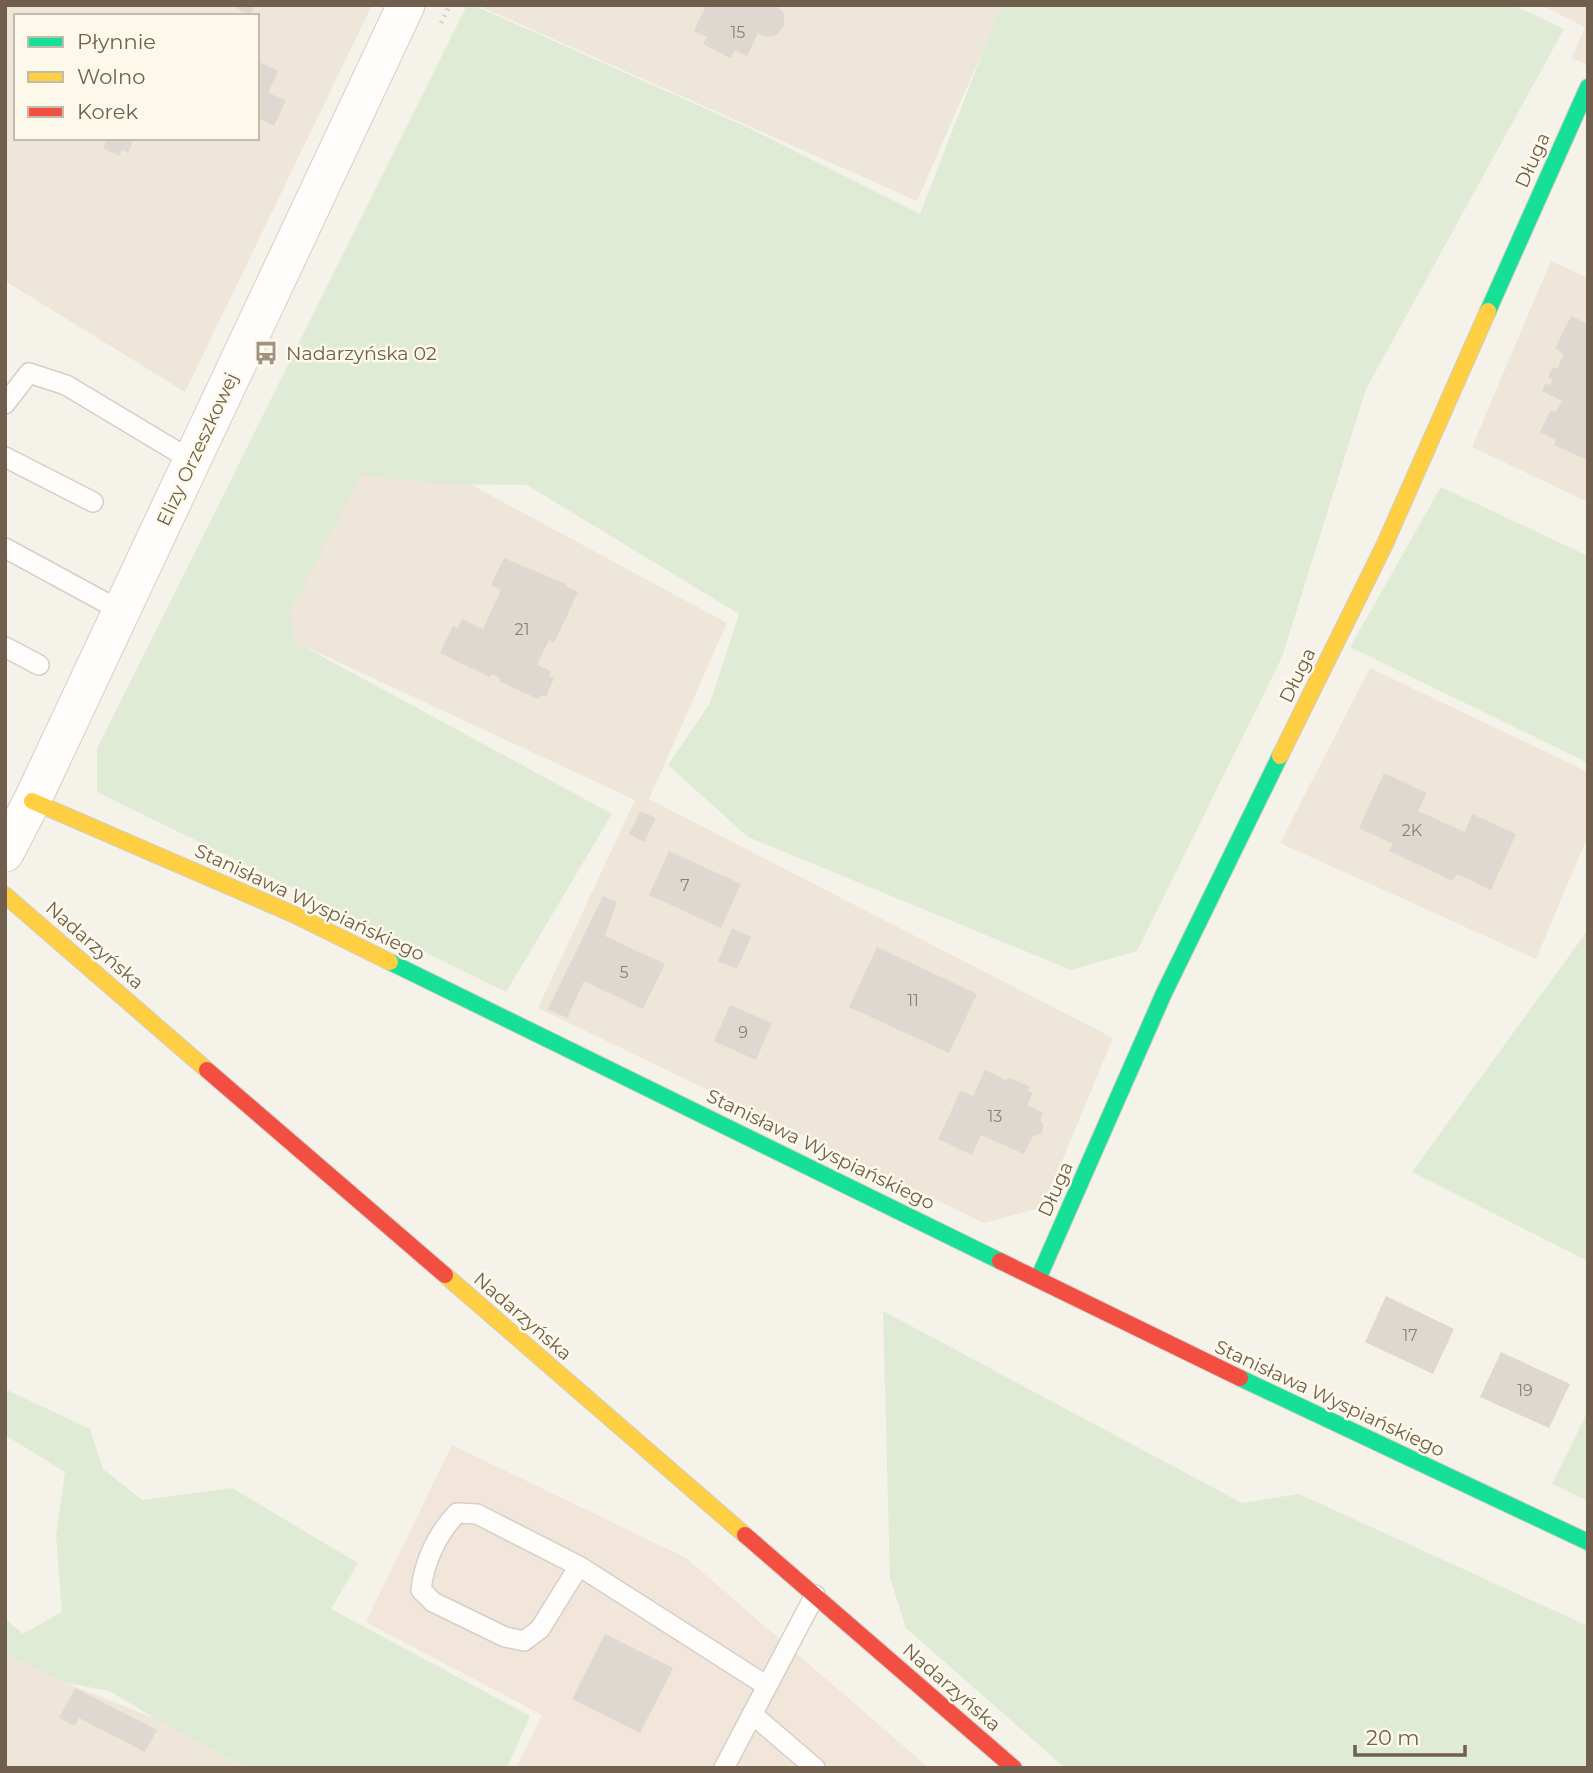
<svg xmlns="http://www.w3.org/2000/svg" width="1593" height="1773" font-family="Montserrat,sans-serif">
  <rect width="100%" height="100%" fill="#f5f2ea"/>
  <!-- residential -->
  <path fill="#eee6d8" fill-rule="evenodd" d="M5,5H372L185,392L5,281ZM16,16H257V138H16Z
    M477,5H1003L917,201Z
    M1541,5H1588V65L1572,58L1585,27Z
    M1551,261L1588,278V502L1472,447Z
    M368,429L727,623L649,799L1113,1038L1043,1207L984,1223L538,1008L635,800L278,634Z
    M1370,668L1588,772V836L1536,959L1280,843Z
    M5,1654L66,1683L154,1718L246,1768H5Z"/>
  <!-- commercial -->
  <path fill="#f2e6db" d="M452,1445L686,1558L929,1768H516L542,1715L366,1622Z"/>
  <!-- green -->
  <path fill="#dfebd5" d="M467,5H473L749,128L920,214L1001,5H1513L1564,29L1366,389L1282,657L1137,951L1071,970L748,837L668,765L710,703L739,614L527,485L439,484L360,475L290,611L294,641L612,814L506,992L97,792V749Z
    M1441,487L1588,556V763L1350,647Z
    M1588,930V1261L1412,1172Z
    M883,1311L1242,1503L1299,1494L1588,1626V1768H1065L906,1628L890,1578Z
    M5,1389L90,1429L103,1469L142,1500L232,1488L358,1563L331,1609L530,1716L507,1768H246L154,1718L110,1691L66,1683L5,1654V1619L23,1634L62,1612L56,1536L65,1472L5,1435Z
    M1588,1411V1501L1552,1484Z"/>
  <!-- building -->
  <path fill="#ded8d0" d="M231,5H255L250,15Z
    M698,5H775L784,13V26L775,36L766,37L758,33L747,56L735,50L731,58L703,44L707,37L694,31L705,8Z
    M257,61L278,71L268,93L286,100L274,126L257,117Z
    M98,138H134L128,153L122,150L119,156L103,148L106,142Z
    M1571,316L1588,324V455L1585,459L1554,445L1556,440L1540,432L1551,410L1556,412L1562,401L1542,391L1546,383L1550,385L1553,379L1548,377L1553,367L1557,369L1564,354L1555,349Z
    M504,558L566,584L565,586L578,592L554,643L549,640L537,665L551,671L549,676L554,678L546,697L541,695L538,699L499,681L500,678L492,674L490,677L440,653L453,626L458,628L462,619L483,629L501,590L491,585Z
    M1384,773L1427,793L1418,811L1465,832L1472,814L1516,834L1491,890L1457,874L1453,881L1389,851L1393,844L1359,828Z
    M640,811L656,818L644,842L629,834Z
    M669,851L741,884L721,928L649,895Z
    M603,896L617,902L605,936L665,964L643,1009L584,981L567,1018L548,1009Z
    M732,928L751,937L737,969L718,961Z
    M877,947L977,994L949,1053L849,1007Z
    M730,1005L772,1023L756,1060L714,1041Z
    M985,1070L1006,1080L1008,1077L1030,1087L1028,1091L1033,1093L1027,1105L1043,1113L1040,1120L1044,1126L1041,1134L1033,1136L1024,1154L981,1135L972,1155L938,1139L961,1090L973,1096Z
    M1386,1296L1454,1329L1433,1374L1365,1342Z
    M1501,1352L1570,1384L1549,1428L1480,1397Z
    M605,1634L673,1668L640,1733L572,1699Z
    M75,1688L157,1730L145,1752L79,1718L75,1726L59,1718Z"/>
  <g fill="none" stroke-linecap="round" stroke-linejoin="round">
    <!-- lane casing -->
    <g stroke="#d4cfc8" stroke-width="22">
      <path id="lane" d="M5,404L29,373L66,385L191,460
        M5,457L93,502
        M5,548L121,611
        M5,647L39,665
        M579,1566L540,1629L524,1641L505,1637L433,1602L421,1590C424,1561 438,1533 457,1513L477,1514L579,1566L767,1686
        M752,1714L815,1768
        M724,1768L815,1595"/>
    </g>
    <!-- street casing -->
    <g stroke="#d4cfc8" stroke-width="39">
      <path id="street" d="M5,853L32,801L406,5"/>
    </g>
    <!-- fast casing -->
    <g stroke="#d3cec5" stroke-width="18">
      <path id="fast" d="M1488,311L1588,87
        M390,962L1000,1261
        M1038,1279L1164,993L1280,756
        M1240,1378L1588,1542"/>
    </g>
    <!-- slow casing -->
    <g stroke="#d3cec5" stroke-width="18">
      <path id="slow" d="M1280,756L1384,546L1488,311
        M32,801L293,914L390,962
        M5,895L207,1070
        M445,1275L745,1535"/>
    </g>
    <!-- jam casing -->
    <g stroke="#d3cec5" stroke-width="18">
      <path id="jam" d="M207,1070L445,1275
        M1000,1261L1240,1378
        M745,1535L1014,1768"/>
    </g>
    <!-- path -->
    <path stroke="#d7d1cb" stroke-width="4.5" stroke-dasharray="2 5" stroke-linecap="butt" d="M441,23L450,5"/>
    <!-- lane -->
    <use href="#lane" stroke="#fefdfc" stroke-width="19"/>
    <!-- street -->
    <use href="#street" stroke="#fefdfc" stroke-width="37"/>
    <!-- fast -->
    <use href="#fast" stroke="#16e098" stroke-width="16"/>
    <!-- slow -->
    <use href="#slow" stroke="#ffcf43" stroke-width="16"/>
    <!-- jam -->
    <use href="#jam" stroke="#f24e42" stroke-width="16"/>
  </g>
  <!-- icons -->
  <defs>
    <g id="bus-bare" transform="scale(1.89)"><path d="M-5-6H5V4H4V6H2V4H-2V6H-4V4H-5ZM-3.5-4V0h7V-4ZM-3.5 1.2v1.5H-2V1.2ZM2 1.2v1.5H3.5V1.2Z" fill="#9f9283" stroke="#fdf9ea" stroke-width="2.5" paint-order="stroke"/></g>
  </defs>
  <g fill-rule="evenodd">
    <use href="#bus-bare" x="266" y="353"/>
  </g>
  <g text-anchor="middle" stroke-width="5" stroke-linejoin="round" paint-order="stroke">
    <!-- number labels -->
    <g font-size="16" fill="#8e8070">
      <text x="738" y="38">15</text>
      <text x="522" y="635">21</text>
      <text x="1412" y="836">2K</text>
      <text x="685" y="891">7</text>
      <text x="624" y="978">5</text>
      <text x="913" y="1006">11</text>
      <text x="743" y="1038">9</text>
      <text x="995" y="1122">13</text>
      <text x="1410" y="1341">17</text>
      <text x="1525" y="1396">19</text>
    </g>
    <!-- street labels -->
    <g font-size="19" fill="#705f4c" stroke="#fdf9ea">
      <text transform="translate(1532 160) rotate(-66)" y="7">Długa</text>
      <text transform="translate(197 449) rotate(-65)" y="7">Elizy Orzeszkowej</text>
      <text transform="translate(1297 675) rotate(-64)" y="7">Długa</text>
      <text transform="translate(310 902) rotate(25)" y="7">Stanisława Wyspiańskiego</text>
      <text transform="translate(95 945) rotate(41)" y="7">Nadarzyńska</text>
      <text transform="translate(821 1149) rotate(26)" y="7">Stanisława Wyspiańskiego</text>
      <text transform="translate(1055 1189) rotate(-66)" y="7">Długa</text>
      <text transform="translate(523 1316) rotate(41)" y="7">Nadarzyńska</text>
      <text transform="translate(1330 1398) rotate(25)" y="7">Stanisława Wyspiańskiego</text>
      <text transform="translate(952 1687) rotate(41)" y="7">Nadarzyńska</text>
    </g>
    <!-- poi labels -->
    <g font-size="19" fill="#705f4c" stroke="#fdf9ea" text-anchor="start">
      <text x="286" y="360">Nadarzyńska 02</text>
    </g>
  </g>
  <!-- border -->
  <rect width="1593" height="1773" fill="none" stroke="#705f4c" stroke-width="14"/>
  <!-- legend -->
  <rect x="14" y="14" width="245" height="126" fill="#fdf9ea" stroke="#c5bbab" stroke-width="2"/>
  <rect x="28" y="37" width="35" height="10" fill="#16e098" stroke="#c5bbab" stroke-width="2"/>
  <text x="77" y="49" font-size="21" fill="#705f4c">Płynnie</text>
  <rect x="28" y="72" width="35" height="10" fill="#ffcf43" stroke="#c5bbab" stroke-width="2"/>
  <text x="77" y="84" font-size="21" fill="#705f4c">Wolno</text>
  <rect x="28" y="107" width="35" height="10" fill="#f24e42" stroke="#c5bbab" stroke-width="2"/>
  <text x="77" y="119" font-size="21" fill="#705f4c">Korek</text>
  <!-- scale -->
  <path d="M1355 1745v10h110v-10" fill="none" stroke="#705f4c" stroke-width="3.5"/>
  <text x="1366" y="1745" font-size="21" fill="#705f4c" stroke="#fdf9ea" stroke-width="5" paint-order="stroke">20 m</text>
</svg>
